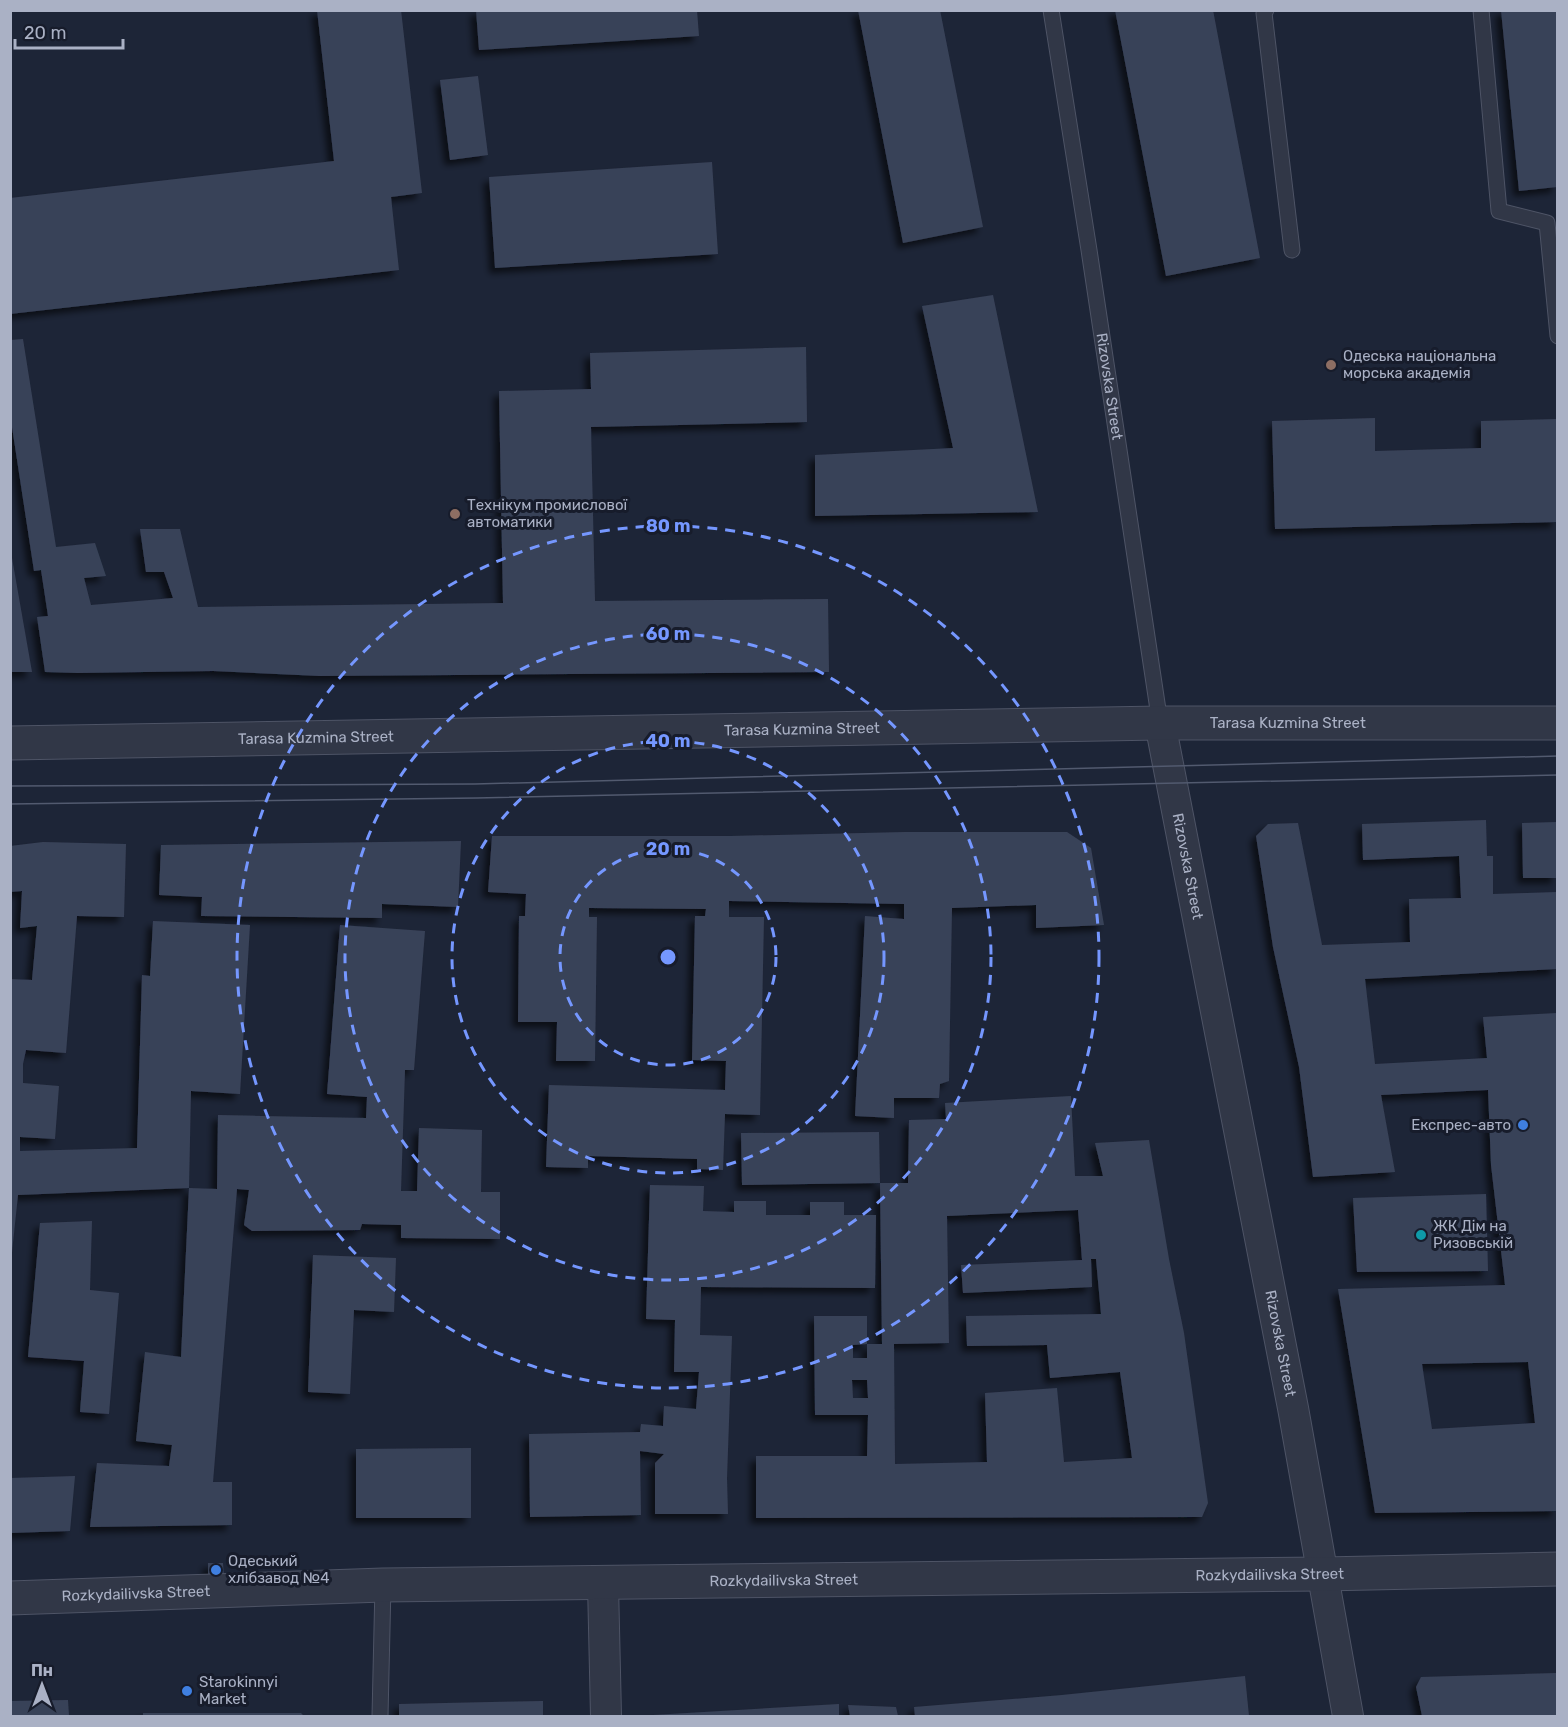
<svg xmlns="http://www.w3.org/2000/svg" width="1568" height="1727" font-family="Rubik,sans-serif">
  <defs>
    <filter id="shadow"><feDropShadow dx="-5.5" dy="5.5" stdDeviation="3" flood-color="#0009"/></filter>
  </defs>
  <rect width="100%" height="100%" fill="#1d2537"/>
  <!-- building -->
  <path fill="#394258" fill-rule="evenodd" filter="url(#shadow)" d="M317,10H401L422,193L391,197L399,270L10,314V198L334,161Z
    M476,10H697L699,36L479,50Z
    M858,10H940L983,227L903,243Z
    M1115,10H1213L1260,258L1166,276Z
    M1501,10H1557V187L1519,191Z
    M478,76L488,155L450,160L440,80Z
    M712,162L718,254L495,268L489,177Z
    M993,295L1038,512L815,516V455L953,448L922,306Z
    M23,339L56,547L95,543L106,576L84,578L91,605L173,598L164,572H146L140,529H180L198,607L503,603L499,391L591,389L590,353L806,347L807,422L591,427L595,601L828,599L829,672L320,676L213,671L78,673L45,672L37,617L48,616L41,570L34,571L10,414V340Z
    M1375,418V451L1481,448V421L1557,419V522L1275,529L1272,421Z
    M10,558H12L32,672H10Z
    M1486,820L1487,856H1493V894L1557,892V969L1365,979L1375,1064L1487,1058L1483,1017L1557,1013V1160H1556L1557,1176V1511L1375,1513L1338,1289L1505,1285L1491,1165L1488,1090L1381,1095L1395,1172L1313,1177L1299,1067L1273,947L1256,836L1268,824L1298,823L1322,945L1410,942L1409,899L1461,898L1459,856L1363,860L1362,824ZM1528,1362L1535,1423L1432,1429L1422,1364Z
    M1557,822V878H1523L1522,823Z
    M905,832H1067L1091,848L1104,925L1036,928V905L952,908L949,1081L940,1084L939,1098H894V1118L855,1116L865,916L904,919V904L729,901V917H764L760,1115L725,1114L723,1170L697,1169V1159L588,1156V1168L546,1167L549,1085L725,1090L726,1061L692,1060L695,916H705L706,909L589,908V917H597L595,1061H556L557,1022H518L519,916H525L526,894L488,892L492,836H730Z
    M461,841L458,907L382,904V918L201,916L202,897L159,895L161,845Z
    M43,842L126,844L124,917L77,916L66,1053L26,1050L23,1064V1083L59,1086L55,1139L20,1137V1151L137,1148L142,975L150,976L153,921L250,925L240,1094L191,1091L189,1188L217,1189L218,1115L366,1118L367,1097L327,1094L340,925L425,931L414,1070H405L401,1191H417L419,1128L482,1130L481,1192H500V1239L401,1238V1225L362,1224L360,1230L252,1231L244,1225L249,1190L237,1189L213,1482H232V1525L90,1527L97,1463L169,1466L172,1445L136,1441L145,1352L181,1357L189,1188L18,1195L12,1252H10V979L32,980L37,926L20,928L22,891L10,892V846Z
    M1071,1096L1075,1176H1103L1095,1143L1149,1140L1169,1259L1184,1333L1208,1503L1202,1517L756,1518V1456H867L868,1415H815L814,1316H867V1344H882L880,1183H908L909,1120L946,1119L945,1103ZM1078,1210L1082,1260L961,1265L963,1293L1092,1287L1091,1259H1096L1101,1314L966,1316L967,1346L1047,1345L1050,1378L1120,1372L1132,1458L1064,1462L1057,1388L985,1393L987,1462L895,1464L894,1344L949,1343L947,1216ZM867,1344V1358H853V1345ZM852,1380H867L868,1398H853Z
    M879,1132L880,1183L742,1185L741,1133Z
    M650,1185L704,1186L703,1211L734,1212V1201H766V1215H810V1202H844V1215H876L875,1288L701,1287L700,1335L732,1336L727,1478L728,1514H655V1463L664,1454L640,1451L641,1515L530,1517L529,1434L640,1432L641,1424L663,1426L664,1406L696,1409L699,1372H674L675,1320L646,1319Z
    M1486,1194L1488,1271L1357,1272L1353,1198Z
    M92,1221L90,1290L119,1293L109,1414L80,1412L84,1361L28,1357L40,1223Z
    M313,1255L396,1258L394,1312L354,1310L350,1394L308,1392Z
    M471,1448V1518H356V1449Z
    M75,1476L70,1531L10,1533V1478Z
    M208,1563H223L224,1577H208Z
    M1557,1673V1716H1422L1416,1687L1421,1677Z
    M1245,1676L1249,1716H915L914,1707L1062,1695Z
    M68,1700L69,1716H10V1701Z
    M543,1701V1716H399V1704Z
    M839,1704V1716H653V1715Z
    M848,1705L896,1707L898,1716H850Z
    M143,1713H301L304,1716H143Z"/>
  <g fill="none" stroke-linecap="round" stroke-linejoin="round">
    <!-- service casing -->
    <g stroke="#4e5466" stroke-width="17">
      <g id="service">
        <path id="s1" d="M1051,10L1089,250L1160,723"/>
        <path d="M1266,10L1264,13L1292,250"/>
        <path d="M1481,10L1499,211L1547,223L1558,336"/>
        <path d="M380,1716L383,1585"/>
      </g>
    </g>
    <!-- minor casing -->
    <g stroke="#4e5466" stroke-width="32">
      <g id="minor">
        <path id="s2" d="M1160,723L1293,1408L1348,1716"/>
        <path d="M603,1584L606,1716"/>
      </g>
    </g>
    <!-- tertiary casing -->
    <g stroke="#4e5466" stroke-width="35">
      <g id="tertiary">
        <path id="s3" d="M10,743L1160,723H1558"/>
        <path id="s4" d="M10,1598L383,1585L1323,1574L1558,1569"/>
      </g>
    </g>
    <!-- service -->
    <use href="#service" stroke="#313747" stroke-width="15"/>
    <!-- minor -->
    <use href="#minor" stroke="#313747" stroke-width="30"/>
    <!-- tertiary -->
    <use href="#tertiary" stroke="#313747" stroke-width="33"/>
    <!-- tram -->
    <path stroke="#525a6f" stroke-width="1.5" d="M10,786L475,784L1558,756
      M10,804L477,798L1558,775"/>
  </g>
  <!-- distance rings -->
  <g fill="none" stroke="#7597ff" stroke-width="3" stroke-dasharray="10 8">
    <circle cx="668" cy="957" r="108"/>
    <circle cx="668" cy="957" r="216"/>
    <circle cx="668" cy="957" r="323"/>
    <circle cx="668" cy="957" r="431"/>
  </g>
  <!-- markers -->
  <g fill="#8d6e63" stroke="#171c2b" stroke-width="2">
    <circle cx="1331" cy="365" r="6"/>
    <circle cx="455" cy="514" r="6"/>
  </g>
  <g fill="#3f7fe0" stroke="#171c2b" stroke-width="2">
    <circle cx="1523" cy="1125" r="6"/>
    <circle cx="216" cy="1570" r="6"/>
    <circle cx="187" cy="1691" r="6"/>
  </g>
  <circle fill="#0f9aa8" stroke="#171c2b" stroke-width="2" cx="1421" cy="1235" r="6"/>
  <g text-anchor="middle" stroke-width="6" stroke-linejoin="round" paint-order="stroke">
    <!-- poi labels -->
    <g font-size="15" fill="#aab1c5" stroke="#171c2b" text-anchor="start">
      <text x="1343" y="361">Одеська національна<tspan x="1343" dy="17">морська академія</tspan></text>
      <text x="467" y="510">Технікум промислової<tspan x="467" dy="17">автоматики</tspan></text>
      <text x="1511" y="1130" text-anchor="end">Експрес-авто</text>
      <text x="1433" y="1231">ЖК Дім на<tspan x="1433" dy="17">Ризовській</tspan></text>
      <text x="228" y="1566">Одеський<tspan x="228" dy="17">хлібзавод №4</tspan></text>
      <text x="199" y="1687">Starokinnyi<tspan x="199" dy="17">Market</tspan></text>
    </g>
    <!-- street labels -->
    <g font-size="15" fill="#aab1c5" stroke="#171c2b">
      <text dy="5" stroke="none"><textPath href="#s1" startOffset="381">Rizovska Street</textPath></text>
      <text dy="5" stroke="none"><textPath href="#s3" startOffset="1278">Tarasa Kuzmina Street</textPath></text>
      <text dy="5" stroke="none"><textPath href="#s3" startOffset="792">Tarasa Kuzmina Street</textPath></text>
      <text dy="5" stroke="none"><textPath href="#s3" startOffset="306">Tarasa Kuzmina Street</textPath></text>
      <text dy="5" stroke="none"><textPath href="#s2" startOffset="146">Rizovska Street</textPath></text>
      <text dy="5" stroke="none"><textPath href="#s2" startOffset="632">Rizovska Street</textPath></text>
      <text dy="5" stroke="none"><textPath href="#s4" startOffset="1260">Rozkydailivska Street</textPath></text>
      <text dy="5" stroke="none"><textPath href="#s4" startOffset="774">Rozkydailivska Street</textPath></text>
      <text dy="5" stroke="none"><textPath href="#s4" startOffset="126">Rozkydailivska Street</textPath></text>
    </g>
  </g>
  <circle cx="668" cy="957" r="9" fill="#7597ff" stroke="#171c2b" stroke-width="3"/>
  <g font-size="18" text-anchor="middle" font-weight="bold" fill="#7597ff" stroke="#171c2b" stroke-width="6" stroke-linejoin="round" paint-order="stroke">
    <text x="668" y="532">80 m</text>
    <text x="668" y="640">60 m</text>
    <text x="668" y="747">40 m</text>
    <text x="668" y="855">20 m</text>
  </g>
  <!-- border -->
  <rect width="1568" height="1727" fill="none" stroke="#aab1c5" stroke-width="24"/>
  <!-- north arrow -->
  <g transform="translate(42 1685)" stroke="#171c2b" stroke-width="4.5" paint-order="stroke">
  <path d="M0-4.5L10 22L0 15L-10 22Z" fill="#aab1c5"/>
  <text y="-9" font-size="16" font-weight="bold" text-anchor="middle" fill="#aab1c5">Пн</text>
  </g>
  <!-- scale -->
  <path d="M15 39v9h108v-9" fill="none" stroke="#aab1c5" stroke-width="3"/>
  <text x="24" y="39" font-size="18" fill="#aab1c5" stroke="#171c2b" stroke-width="4.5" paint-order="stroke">20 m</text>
</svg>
